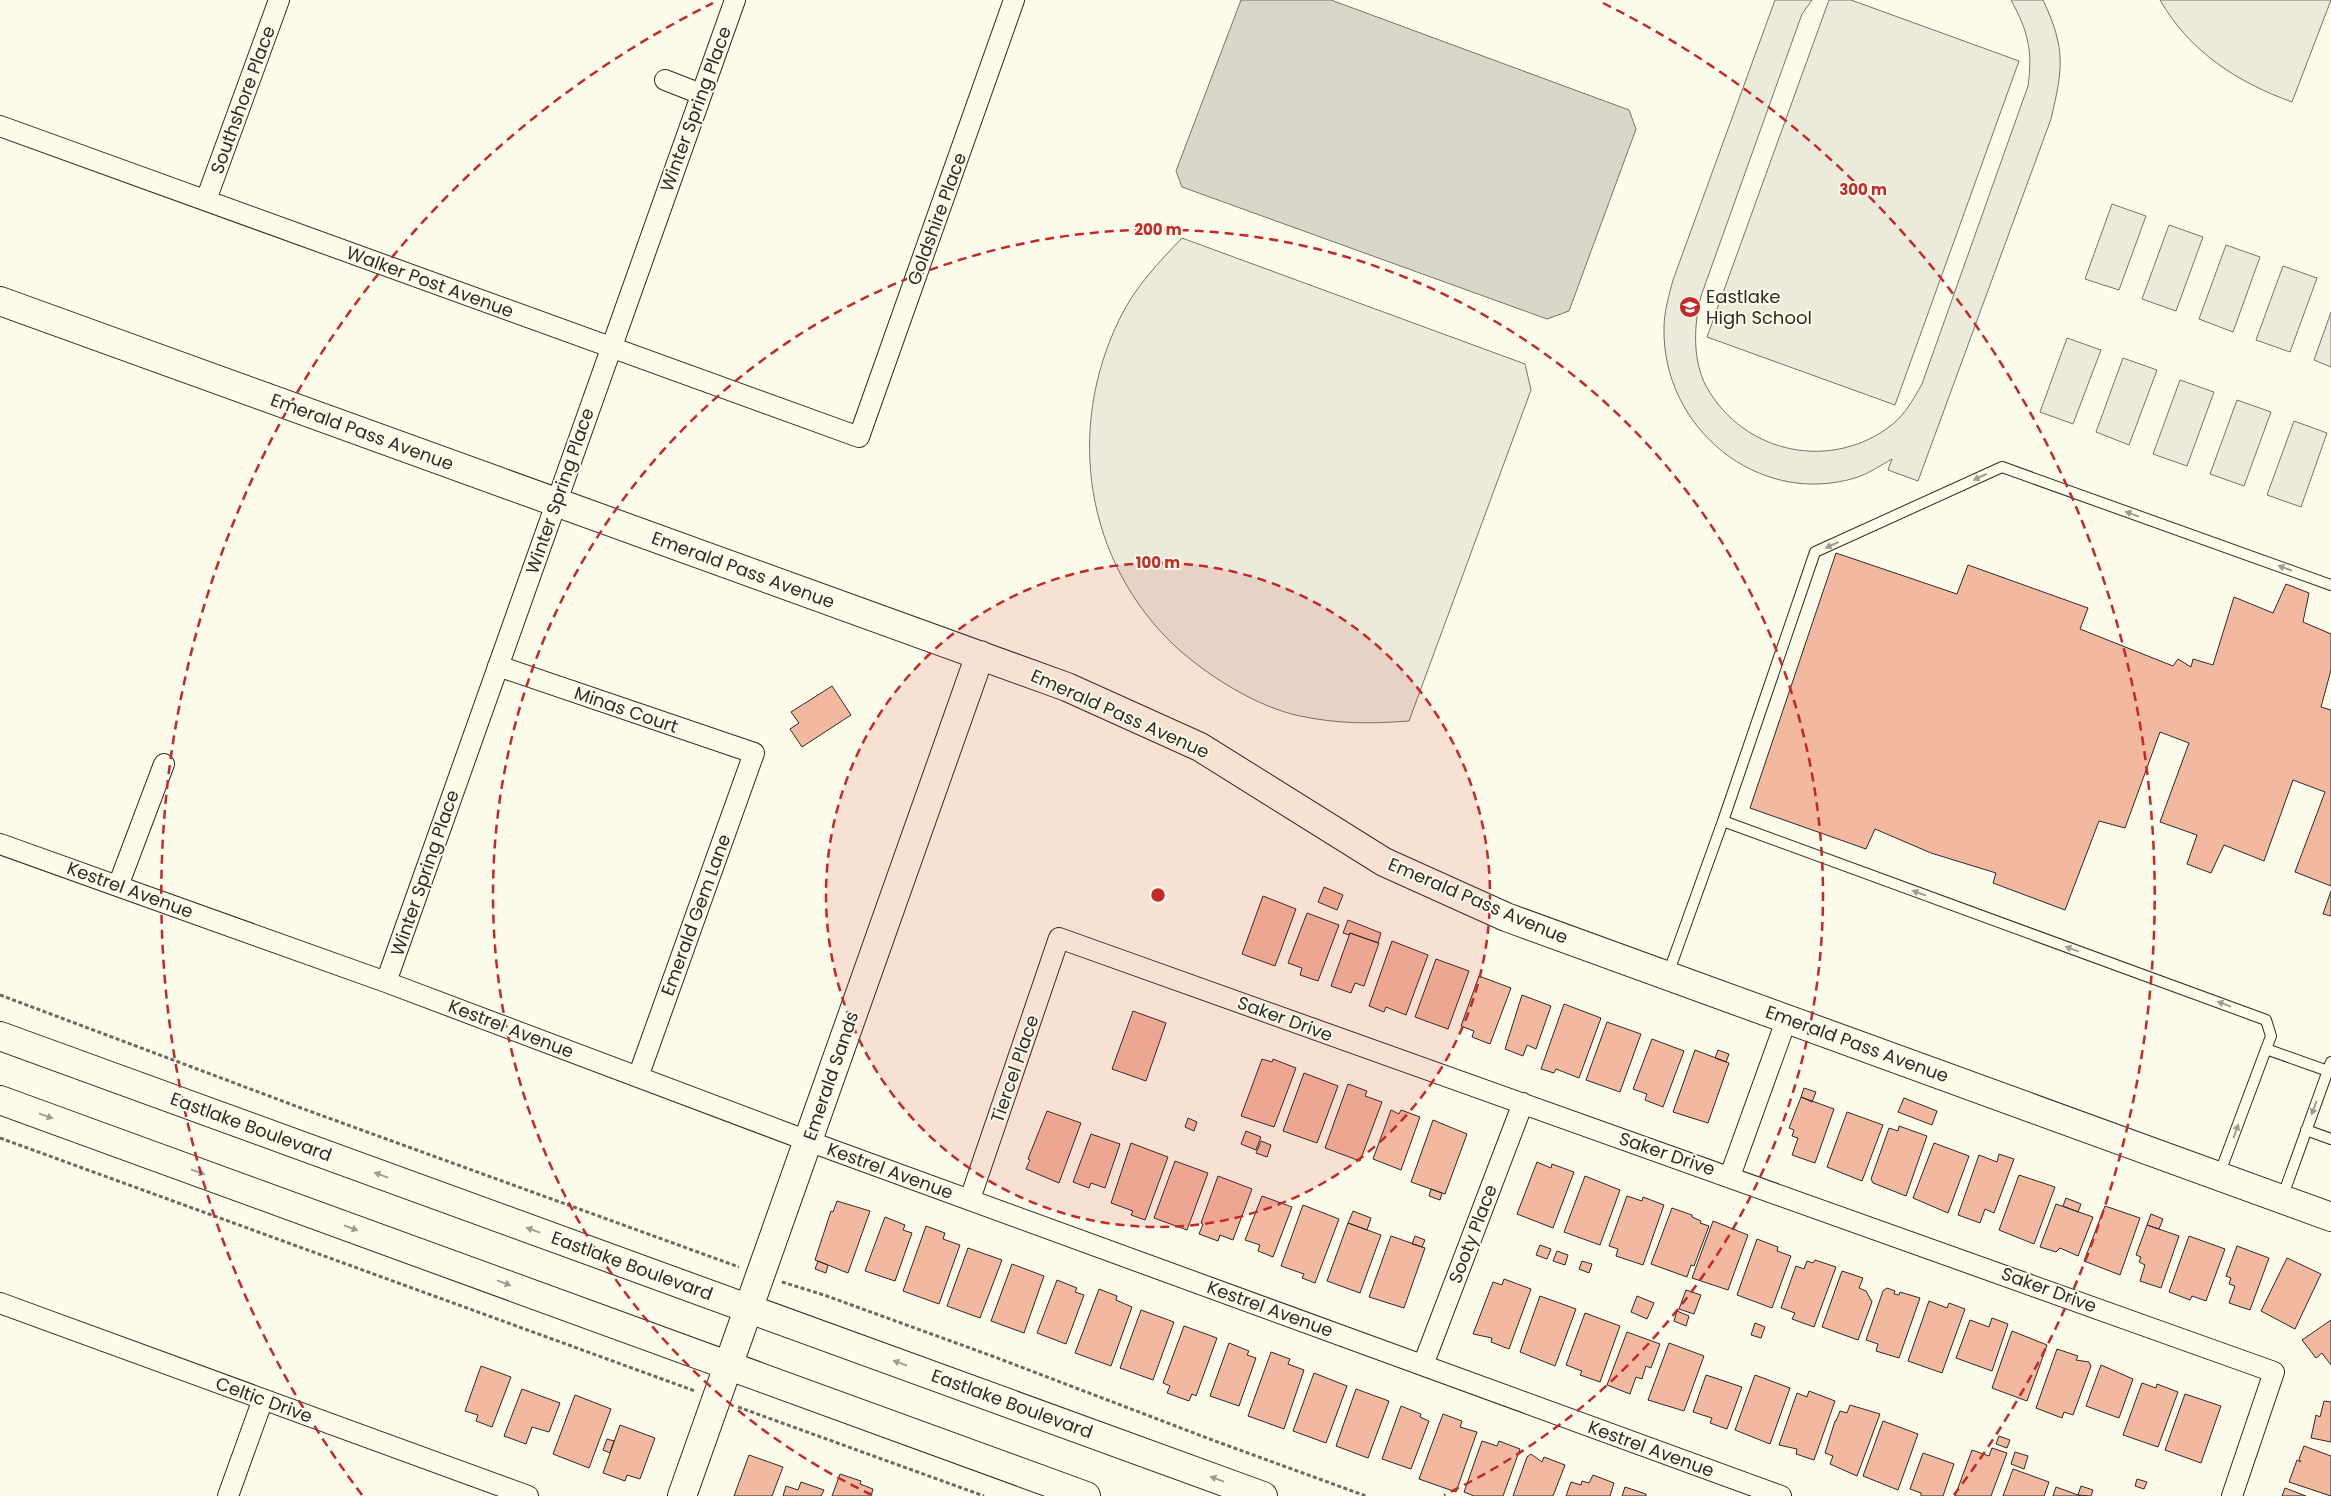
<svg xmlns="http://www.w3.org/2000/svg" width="2331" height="1496" font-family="Poppins,sans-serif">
  <rect width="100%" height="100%" fill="#fdfbea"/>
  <!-- green -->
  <path fill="#ecebdb" stroke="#74746e" d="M1775,0H1812L1802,14L1701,296C1694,324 1692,359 1706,386C1744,455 1833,472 1893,424C1906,413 1914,398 1922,384L2028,86C2033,51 2028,31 2011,0H2043C2066,49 2063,68 2051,119L1918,481L1888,470L1892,459C1881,465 1868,474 1855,478C1758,507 1662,428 1664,328C1664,312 1669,295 1673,280Z
    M1829,0H1851L2019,61L1895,405L1707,337Z
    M2160,0H2331L2292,102C2237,82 2190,52 2160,0Z
    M2112,204L2146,216L2119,290L2085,279Z
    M2169,225L2203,237L2176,311L2142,299Z
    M1182,238L1525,364L1531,390L1409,721C1369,724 1339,724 1300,716C1257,707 1208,676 1176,647C1085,562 1065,429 1120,318C1135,287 1159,262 1182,238Z
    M2226,245L2260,257L2233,332L2199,319Z
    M2283,266L2317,278L2290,352L2256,340Z
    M2331,312V367L2314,360Z
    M2067,338L2101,350L2073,424L2040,412Z
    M2123,358L2157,370L2129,445L2096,432Z
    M2180,380L2214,392L2187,466L2153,454Z
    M2237,400L2271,412L2244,486L2210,474Z
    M2294,421L2327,433L2301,507L2267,495Z"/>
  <!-- water -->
  <path fill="#d8d7c9" stroke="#74746e" d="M1241,0H1331L1629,110L1636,129L1569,311L1547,319L1182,187L1176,171Z"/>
  <!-- building -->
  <path fill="#f2b8a0" stroke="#2b2b2b" d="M1836,553L1957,594L1968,565L2088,608L2080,629L2173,666L2178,659L2191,667L2193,659L2213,665L2234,597L2273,613L2286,584L2309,593L2303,622L2331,634V670L2321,707L2331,710V886L2295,872L2325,792L2293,780L2264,861L2224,845L2211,873L2187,864L2197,835L2160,822L2189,743L2160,732L2125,828L2099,821L2065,910L1993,883L1996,873L1931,853L1875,829L1866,849L1750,808Z
    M832,686L851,715L802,747L790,729L799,723L791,712Z
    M1324,887L1343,895L1337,910L1318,902Z
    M2331,891V916L2323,914Z
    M1263,896L1296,909L1275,966L1242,954Z
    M1307,913L1339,925L1318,981L1300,975L1302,968L1288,963Z
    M1348,920L1381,933L1378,943L1350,933L1349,935L1343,933Z
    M1350,933L1379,943L1364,986L1355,983L1351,993L1331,986Z
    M1392,941L1428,955L1406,1015L1386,1007L1384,1012L1369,1006Z
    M1436,959L1469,971L1448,1029L1415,1017Z
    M1479,976L1511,988L1490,1044L1472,1037L1474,1031L1461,1026Z
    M1522,995L1551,1006L1536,1049L1527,1045L1523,1056L1505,1049Z
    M1564,1004L1601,1018L1579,1078L1556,1069L1554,1073L1541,1069Z
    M1133,1011L1166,1023L1146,1081L1112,1069Z
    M1607,1022L1641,1034L1620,1092L1586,1080Z
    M1652,1039L1684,1051L1663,1107L1645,1100L1647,1094L1633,1089Z
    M1695,1050L1729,1063L1708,1123L1673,1112Z
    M1718,1050L1729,1054L1726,1062L1715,1058Z
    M1262,1059L1272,1062L1273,1059L1296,1068L1274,1127L1241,1116Z
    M1304,1073L1338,1086L1317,1143L1283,1131Z
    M1348,1084L1367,1091L1365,1096L1382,1102L1360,1161L1325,1148Z
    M1804,1088L1816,1092L1812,1102L1801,1097Z
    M1801,1097L1834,1109L1815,1163L1792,1155L1798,1138L1792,1136L1794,1130L1789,1128Z
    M1904,1098L1937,1111L1932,1125L1898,1112Z
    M1391,1110L1399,1114L1401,1110L1420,1117L1401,1170L1373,1159Z
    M1047,1111L1081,1123L1059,1183L1026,1169L1030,1160L1028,1159Z
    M1847,1112L1883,1125L1862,1181L1827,1167Z
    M1188,1118L1197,1122L1194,1131L1185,1127Z
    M1433,1120L1467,1134L1445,1194L1411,1182Z
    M1899,1126L1927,1136L1906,1196L1873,1183L1871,1179L1889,1128L1898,1131Z
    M1246,1131L1261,1137L1256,1150L1241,1144Z
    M1091,1134L1120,1144L1105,1188L1091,1183L1089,1188L1073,1182Z
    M1261,1141L1271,1145L1267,1157L1256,1153Z
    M1131,1143L1168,1157L1145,1220L1131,1215L1133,1211L1111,1203Z
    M1934,1143L1969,1156L1948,1213L1913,1198Z
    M1999,1154L2014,1159L1994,1213L1985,1209L1980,1223L1958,1215L1979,1155L1997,1162Z
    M1175,1161L1208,1173L1187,1230L1154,1218Z
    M1537,1162L1551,1168L1552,1164L1574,1172L1553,1228L1517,1214Z
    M2019,1175L2055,1187L2034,1244L1999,1230Z
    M1218,1176L1252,1189L1233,1240L1220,1235L1218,1241L1199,1234L1203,1224L1201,1223Z
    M1585,1176L1620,1190L1600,1245L1564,1232Z
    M1431,1189L1442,1193L1440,1200L1429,1196Z
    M1262,1196L1292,1207L1273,1257L1258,1251L1260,1245L1245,1240Z
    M1627,1196L1642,1201L1643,1197L1664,1205L1643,1265L1616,1256L1618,1249L1609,1246Z
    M2066,1198L2081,1204L2078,1212L2063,1206Z
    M837,1201L870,1211L848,1273L815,1260L831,1211L833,1212Z
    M2056,1204L2093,1217L2078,1256L2060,1248L2056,1252L2040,1247Z
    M1303,1205L1339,1219L1315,1283L1302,1278L1304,1274L1281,1266Z
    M2105,1206L2140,1218L2120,1275L2084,1261Z
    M1672,1208L1692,1215V1217L1701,1221L1700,1223L1709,1226L1694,1266L1691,1265L1687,1277L1651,1264Z
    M1353,1211L1371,1218L1367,1230L1348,1223Z
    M2151,1214L2163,1219L2159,1229L2147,1225Z
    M885,1217L905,1225L903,1230L912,1233L895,1281L865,1271Z
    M1713,1221L1748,1235L1728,1290L1692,1278Z
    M1348,1223L1381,1235L1360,1293L1327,1281Z
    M2147,1225L2179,1236L2161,1288L2140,1281L2145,1265L2139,1262L2141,1257L2136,1255Z
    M926,1226L945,1233L943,1239L960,1245L939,1304L903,1291Z
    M1391,1236L1425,1248L1404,1308L1369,1297Z
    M1415,1236L1425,1240L1422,1247L1412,1244Z
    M2189,1236L2225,1249L2206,1301L2192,1296L2190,1300L2169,1292Z
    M1757,1239L1778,1247L1777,1251L1791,1256L1772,1308L1737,1295Z
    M1540,1245L1551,1249L1547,1259L1536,1255Z
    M2237,1246L2269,1258L2250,1310L2229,1303L2235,1286L2229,1284L2231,1278L2226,1276Z
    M968,1248L1002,1260L980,1318L947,1306Z
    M1557,1251L1568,1255L1565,1265L1553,1261Z
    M2287,1258L2321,1274L2295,1329L2261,1311Z
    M1815,1260L1836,1267L1814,1327L1792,1319L1795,1313L1781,1308L1796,1266L1804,1269L1807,1261L1813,1263Z
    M818,1261L828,1265L826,1273L815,1269Z
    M1582,1261L1592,1264L1589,1273L1579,1269Z
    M1012,1264L1044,1276L1024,1333L991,1321Z
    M1842,1271L1863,1278L1859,1288L1866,1291L1872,1302L1858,1340L1822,1327Z
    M1504,1279L1531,1289L1509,1349L1491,1342L1492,1338L1473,1334L1493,1282L1502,1285Z
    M1057,1280L1077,1288L1075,1292L1084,1295L1066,1344L1037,1333Z
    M1887,1288L1895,1291L1894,1294L1899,1295L1900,1292L1920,1298L1899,1358L1876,1351L1878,1344L1866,1340L1883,1291Z
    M1099,1289L1117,1296L1116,1300L1132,1307L1111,1366L1075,1353Z
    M1686,1290L1701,1295L1694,1314L1679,1309Z
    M1540,1296L1576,1309L1555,1366L1520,1352Z
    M1637,1296L1654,1303L1647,1319L1631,1312Z
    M1929,1301L1947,1308L1949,1303L1965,1309L1942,1373L1908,1361Z
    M1141,1310L1174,1322L1153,1380L1120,1368Z
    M1677,1311L1689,1316L1686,1326L1674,1321Z
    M1585,1313L1620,1326L1600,1382L1580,1375L1582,1371L1566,1365Z
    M1992,1318L2008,1324L1992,1371L1956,1358L1970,1320L1989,1327Z
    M2331,1320V1365L2322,1353L2316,1358L2302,1340Z
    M1755,1323L1765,1327L1761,1338L1751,1335Z
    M1184,1326L1217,1338L1196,1396L1192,1394L1189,1401L1167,1393L1170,1386L1163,1383Z
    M2012,1331L2047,1345L2027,1401L1992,1388Z
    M1627,1332L1660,1344L1651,1368L1646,1366L1642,1379L1636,1377L1630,1394L1607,1385Z
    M1229,1343L1249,1351L1247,1355L1256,1358L1239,1406L1210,1396Z
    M1669,1343L1704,1356L1684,1411L1648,1400Z
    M2057,1349L2078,1356L2076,1360L2089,1362L2091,1366L2073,1415L2064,1412L2062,1418L2036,1408Z
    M1271,1352L1290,1359L1288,1364L1304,1370L1284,1429L1248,1416Z
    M2101,1365L2133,1379L2119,1418L2086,1406Z
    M481,1366L511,1377L492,1427L476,1421L478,1415L465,1411Z
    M1314,1373L1347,1386L1326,1443L1293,1431Z
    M1706,1375L1742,1387L1727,1429L1710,1423L1712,1418L1693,1412Z
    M1755,1375L1790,1388L1770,1444L1735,1430Z
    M2142,1383L2156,1388L2157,1384L2178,1392L2158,1447L2123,1435Z
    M522,1389L560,1403L549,1432L532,1427L526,1444L504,1436Z
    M1356,1389L1389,1401L1368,1458L1336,1446Z
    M1809,1391L1835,1401L1814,1460L1796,1454L1797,1449L1779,1445L1797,1393L1807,1397Z
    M2185,1394L2221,1406L2201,1463L2165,1450Z
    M575,1395L611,1409L589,1468L553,1454Z
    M2324,1401L2331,1402V1442L2311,1438L2316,1415L2320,1417Z
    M1850,1405L1880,1414L1857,1476L1830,1464L1833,1456L1825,1453L1835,1421H1836L1840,1411L1847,1413Z
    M1401,1406L1421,1414L1420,1417L1429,1421L1411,1469L1382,1459Z
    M1443,1414L1462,1421L1460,1427L1477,1432L1456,1492L1419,1479Z
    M1883,1421L1918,1434L1898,1490L1863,1476Z
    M620,1425L655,1438L640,1479L627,1475L625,1481L603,1473Z
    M1999,1436L2010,1440L2007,1448L1996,1444Z
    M607,1439L614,1441L610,1453L603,1450Z
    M1482,1441L1497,1446L1499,1441L1520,1449L1503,1496H1474L1464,1492Z
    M2304,1446L2331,1456V1496L2289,1482L2297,1460L2301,1462L2299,1459Z
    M1992,1448L2007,1453L1991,1496H1955L1972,1450L1989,1456Z
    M2015,1452L2028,1456L2024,1469L2011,1464Z
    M1923,1453L1954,1464L1943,1496H1921V1493L1910,1489Z
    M1531,1454L1542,1462L1544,1457L1565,1465L1553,1496H1513L1527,1457Z
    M749,1455L783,1467L772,1496H734Z
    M2013,1469L2049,1482L2044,1496H2003Z
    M840,1474L861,1481L860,1484L873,1489L871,1496H832Z
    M1593,1475L1614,1483L1610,1496H1566L1571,1482L1581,1485L1582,1481L1589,1483Z
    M2137,1479L2147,1482L2144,1489L2135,1486Z
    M801,1482L824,1490L821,1496H783L786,1486L798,1490Z
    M2081,1486L2093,1490L2091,1496L2078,1495Z
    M1625,1487L1646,1494V1496H1622Z
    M2056,1487L2078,1495L2081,1496H2053Z
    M2285,1488L2306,1496H2282Z"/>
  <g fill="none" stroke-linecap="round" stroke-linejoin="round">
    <!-- lane casing -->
    <g stroke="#2b2b2b" stroke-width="12">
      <path id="lane" d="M1723,821L1815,552L2002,467L2331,585
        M1668,974L1723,821L2266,1020L2271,1036L2219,1175
        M2266,1049L2331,1072
        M2306,1130L2331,1139
        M2282,1198L2331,1062"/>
    </g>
    <!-- street casing -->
    <g stroke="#2b2b2b" stroke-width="22">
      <path id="street" d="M665,80L701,94
        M0,126L859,437L1014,0
        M206,200L279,0
        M498,666L754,753L638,1077
        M0,844L386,982L808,1141L1781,1496
        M118,886L164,764
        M386,982C505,656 617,327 735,0
        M1730,1176L1787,1018
        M970,1199L1059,938L2274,1372L2232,1496
        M0,1303L528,1496
        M1423,1365L1523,1103
        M228,1496L263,1399"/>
    </g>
    <!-- secondary casing -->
    <g stroke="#2b2b2b" stroke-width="30">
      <path id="secondary" d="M0,301L1067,687L1200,747L1384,862L1506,917L2331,1217
        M0,1036L1263,1496
        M0,1100L1086,1496
        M682,1496L980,655"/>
    </g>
    <!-- path -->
    <path stroke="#6a6964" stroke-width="3" stroke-dasharray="4 2.5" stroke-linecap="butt" d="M0,995L301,1108L739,1267
      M0,1138L695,1391
      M782,1282L824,1295L992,1356L1215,1441L1366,1496
      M738,1407L984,1496"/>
    <!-- lane -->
    <use href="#lane" stroke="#fdfbea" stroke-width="10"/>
    <!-- street -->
    <use href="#street" stroke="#fdfbea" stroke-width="20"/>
    <!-- secondary -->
    <use href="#secondary" stroke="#fdfbea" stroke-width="28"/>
  </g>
  <!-- one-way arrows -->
  <defs><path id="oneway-solid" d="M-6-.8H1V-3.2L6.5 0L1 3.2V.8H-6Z" transform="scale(1.25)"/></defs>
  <g fill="#9e9d94">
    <use href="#oneway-solid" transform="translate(1980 477) rotate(155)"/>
    <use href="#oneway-solid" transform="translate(2132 514) rotate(-160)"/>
    <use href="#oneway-solid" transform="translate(1832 545) rotate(155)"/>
    <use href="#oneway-solid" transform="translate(2285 568) rotate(-160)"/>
    <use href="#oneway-solid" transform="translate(1919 893) rotate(-160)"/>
    <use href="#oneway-solid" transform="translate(2072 949) rotate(-160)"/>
    <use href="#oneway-solid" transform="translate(2224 1004) rotate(-160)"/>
    <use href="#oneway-solid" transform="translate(2314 1108) rotate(110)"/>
    <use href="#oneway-solid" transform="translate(46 1116) rotate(20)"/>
    <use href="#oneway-solid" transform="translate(2236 1131) rotate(-70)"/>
    <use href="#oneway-solid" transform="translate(198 1172) rotate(20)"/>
    <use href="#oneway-solid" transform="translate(381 1175) rotate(-160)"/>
    <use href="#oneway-solid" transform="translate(351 1228) rotate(20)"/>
    <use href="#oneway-solid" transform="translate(533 1230) rotate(-160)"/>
    <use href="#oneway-solid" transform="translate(504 1283) rotate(20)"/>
    <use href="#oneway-solid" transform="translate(900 1363) rotate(-160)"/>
    <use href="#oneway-solid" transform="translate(1217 1479) rotate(-160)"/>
  </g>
  <!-- distance rings -->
  <circle cx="1158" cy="895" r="332" fill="#c62828" fill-opacity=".12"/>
  <g fill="none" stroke="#c62828" stroke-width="2.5" stroke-dasharray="9 6">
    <circle cx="1158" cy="895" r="332"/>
    <path d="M872 1495A665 665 0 1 1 1444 1495"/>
    <path d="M362 1495A997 997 0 0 1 713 3M1603 3A997 997 0 0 1 1954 1495"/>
  </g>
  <!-- icons -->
  <defs>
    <g id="school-disc" transform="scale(1.125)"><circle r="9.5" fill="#c62828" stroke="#fdfbea"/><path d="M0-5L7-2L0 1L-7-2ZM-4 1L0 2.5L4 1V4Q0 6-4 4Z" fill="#fff"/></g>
  </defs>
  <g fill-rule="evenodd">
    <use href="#school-disc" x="1690" y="307"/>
  </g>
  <g text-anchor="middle" stroke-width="4" stroke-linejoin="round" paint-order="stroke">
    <!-- street labels -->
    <g font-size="18" fill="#2b2b2b" stroke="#fdfbea">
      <text transform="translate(243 100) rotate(-70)" y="6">Southshore Place</text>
      <text transform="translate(696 109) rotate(-70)" y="6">Winter Spring Place</text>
      <text transform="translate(937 219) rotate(-70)" y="6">Goldshire Place</text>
      <text transform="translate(430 282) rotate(20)" y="6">Walker Post Avenue</text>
      <text transform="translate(362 432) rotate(20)" y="6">Emerald Pass Avenue</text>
      <text transform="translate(560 491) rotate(-71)" y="6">Winter Spring Place</text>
      <text transform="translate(743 570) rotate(20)" y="6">Emerald Pass Avenue</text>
      <text transform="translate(626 710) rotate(19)" y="6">Minas Court</text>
      <text transform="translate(1120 714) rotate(24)" y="6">Emerald Pass Avenue</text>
      <text transform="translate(425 873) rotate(-71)" y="6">Winter Spring Place</text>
      <text transform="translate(130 890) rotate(20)" y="6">Kestrel Avenue</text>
      <text transform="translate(1478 901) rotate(23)" y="6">Emerald Pass Avenue</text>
      <text transform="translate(696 915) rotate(-70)" y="6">Emerald Gem Lane</text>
      <text transform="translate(1285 1019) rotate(20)" y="6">Saker Drive</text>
      <text transform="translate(511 1029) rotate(21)" y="6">Kestrel Avenue</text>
      <text transform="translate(1857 1044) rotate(20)" y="6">Emerald Pass Avenue</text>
      <text transform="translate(1015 1069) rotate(-71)" y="6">Tiercel Place</text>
      <text transform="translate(831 1076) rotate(-71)" y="6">Emerald Sands</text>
      <text transform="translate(251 1127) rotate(20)" y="6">Eastlake Boulevard</text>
      <text transform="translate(1667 1154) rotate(19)" y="6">Saker Drive</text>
      <text transform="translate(890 1171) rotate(20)" y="6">Kestrel Avenue</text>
      <text transform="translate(1473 1234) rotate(-69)" y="6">Sooty Place</text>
      <text transform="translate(632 1266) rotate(20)" y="6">Eastlake Boulevard</text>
      <text transform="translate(2049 1290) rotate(20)" y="6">Saker Drive</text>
      <text transform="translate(1270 1309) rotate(20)" y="6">Kestrel Avenue</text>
      <text transform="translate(264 1400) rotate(20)" y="6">Celtic Drive</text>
      <text transform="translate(1012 1404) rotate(20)" y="6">Eastlake Boulevard</text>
      <text transform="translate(1651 1449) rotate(20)" y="6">Kestrel Avenue</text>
    </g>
    <!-- poi labels -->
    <g font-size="18" fill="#2b2b2b" stroke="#fdfbea" text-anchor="start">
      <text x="1706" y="303">Eastlake<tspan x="1706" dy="21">High School</tspan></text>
    </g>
  </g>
  <circle cx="1158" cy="895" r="8" fill="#c62828" stroke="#fdfbea" stroke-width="2.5"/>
  <g font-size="15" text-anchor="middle" font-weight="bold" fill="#c62828" stroke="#fdfbea" stroke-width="4" stroke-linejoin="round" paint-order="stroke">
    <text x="1863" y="195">300 m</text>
    <text x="1158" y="235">200 m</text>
    <text x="1158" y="568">100 m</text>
  </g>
</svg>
